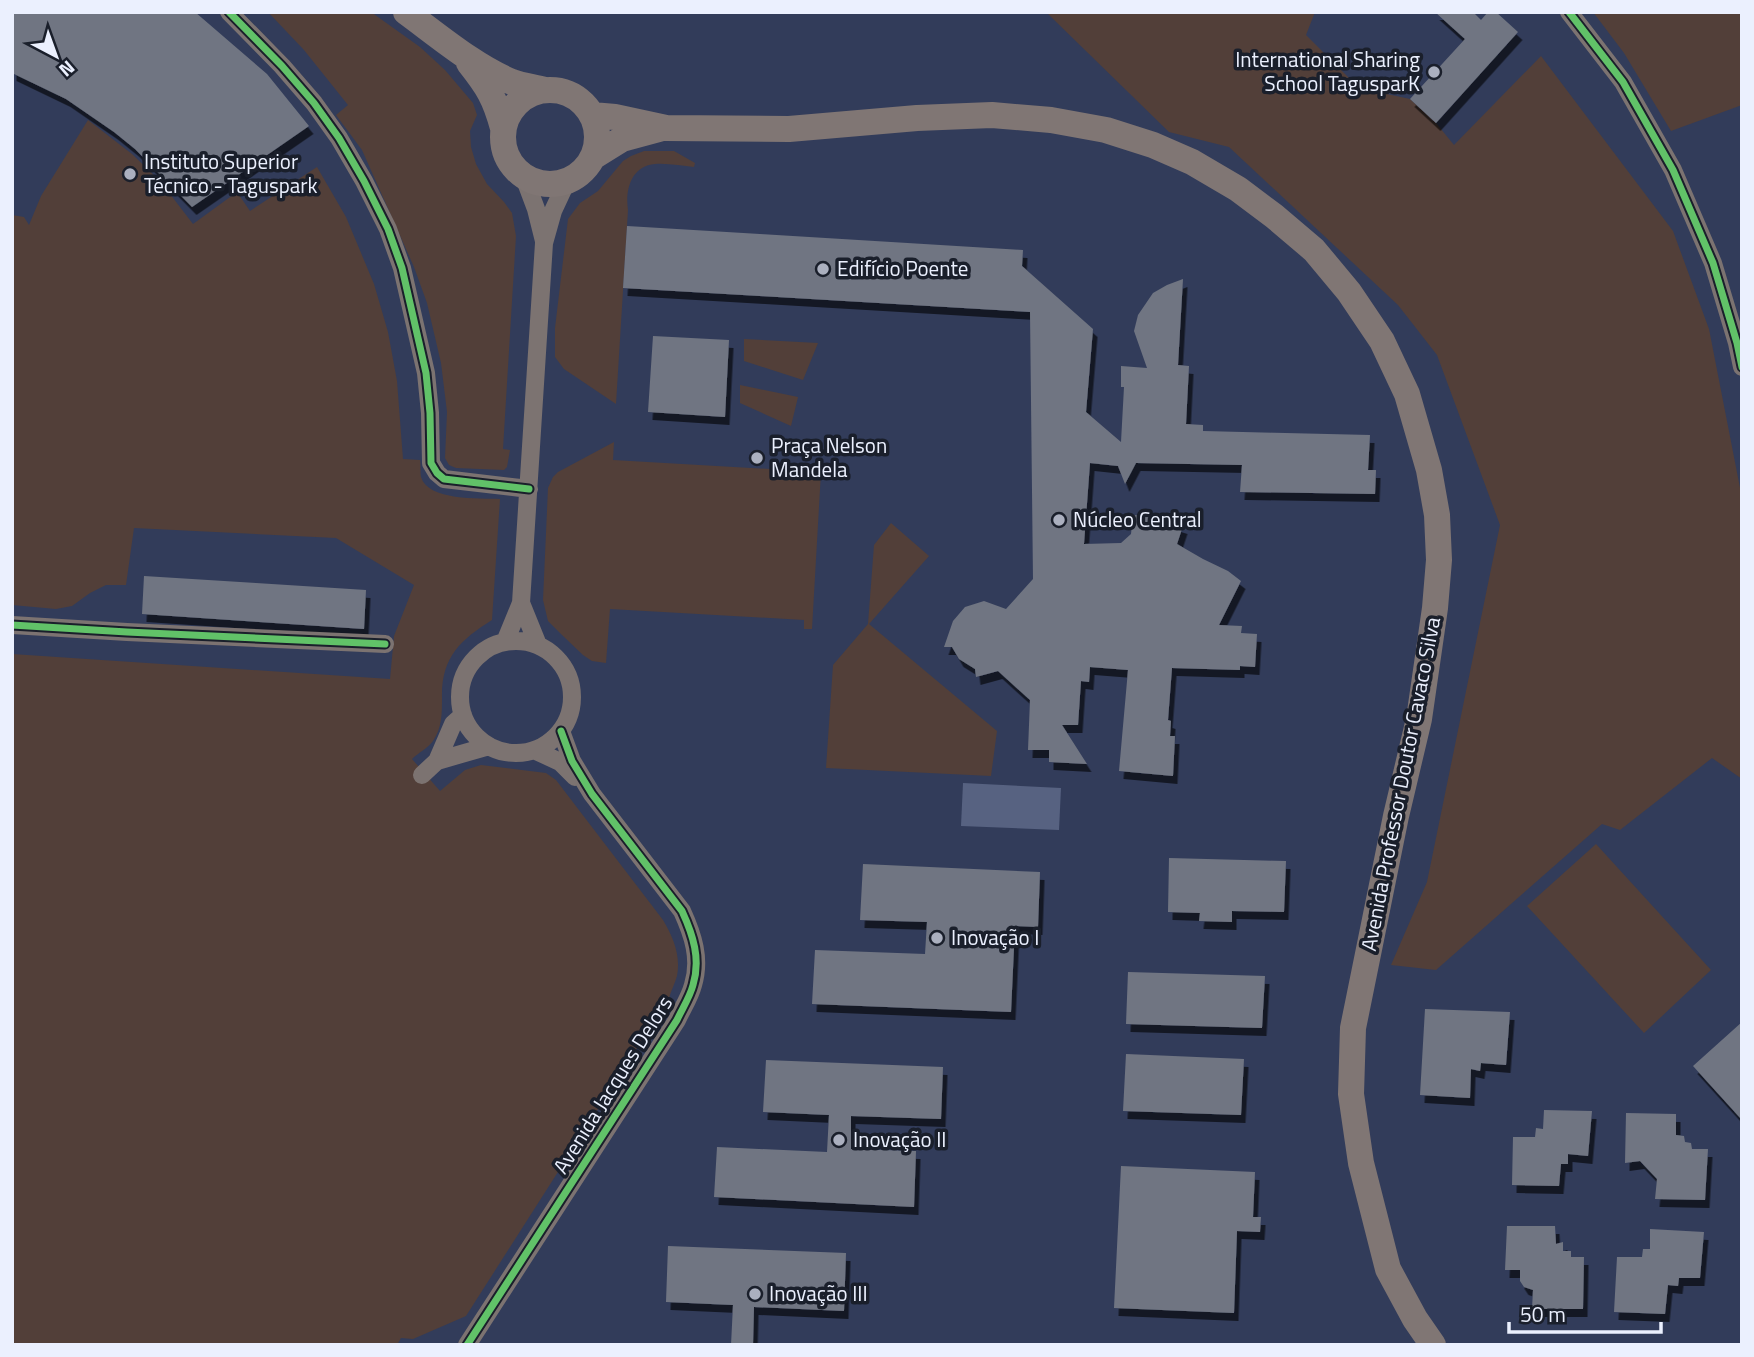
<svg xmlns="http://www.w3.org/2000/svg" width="1754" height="1357" font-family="'Titillium Web',sans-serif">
  <defs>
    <filter id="shadow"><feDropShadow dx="4.5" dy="8" stdDeviation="0" flood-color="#0009"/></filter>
  </defs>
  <rect width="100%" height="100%" fill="#353a49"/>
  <!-- built -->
  <path fill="#323c5a" d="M12,12H1742V1345H12Z"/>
  <!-- green -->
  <path fill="#523f39" d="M268,12H371L420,47L445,70L473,103L477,115L470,131L471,147L476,164L487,184L504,202L512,213L516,236L503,449L510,450L507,467L504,470L456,468L449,465L445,458L447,412L441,363L427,303L414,267L362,150L336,115L348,105L304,50Z
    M1046,12H1315L1306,35L1359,88L1410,99L1436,123L1454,145L1541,56L1673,231L1709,329L1742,498V779L1712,758L1620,830L1602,824L1436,970L1391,965L1427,882L1500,525L1437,355L1398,305L1229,147L1169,132Z
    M1593,12H1742V105L1671,131L1624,53Z
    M88,120L132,154L160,181L193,224L237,192L250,211L317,167L346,217L374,284L388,332L397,381L403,459L420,460C421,465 420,472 421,477C428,501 479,498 500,499L492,620C460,640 441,658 442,698C442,713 442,728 433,741C428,748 418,753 412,759L440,791L465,770L481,765L546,773L556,780L663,920C673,937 681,955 677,976C675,983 671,991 669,998L466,1316L413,1339L401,1338L397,1345H12V654L390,679L394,636L414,585L336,538L134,528L126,585H106L90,593L72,606L56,609L12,605V215L24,217L29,225L41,196Z
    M644,151H674L695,163L694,167C682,166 668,163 655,164C631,166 625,190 628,210L616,404L564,369L555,357V328L568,219L580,203L598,191L623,161L631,156Z
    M744,339L818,343L803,380L744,361Z
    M740,385L798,397L791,426L740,403Z
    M614,442L613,460L821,472L812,629H804V620L610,609L606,663L592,661L583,655L562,635L548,621L543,600L548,488L553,477L558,472Z
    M891,523L929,556L869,624L997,731L991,776L826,768L833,665L868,624L874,545Z
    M1596,844L1711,970L1644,1033L1527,906Z"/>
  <!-- water -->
  <path fill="#576281" d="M963,783L1061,788L1059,830L961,826Z"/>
  <!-- building -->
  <path fill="#707582" filter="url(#shadow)" d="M12,12H195L267,74L309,126L192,207L135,149L114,132L66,99L12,73Z
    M1435,12H1473L1481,20L1488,12H1496L1518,32L1436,123L1410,99L1465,39Z
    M627,226L1023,250L1022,266L1093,329L1086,412L1121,442L1124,387H1121V366L1147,368L1134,331L1138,315L1153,293L1167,285L1183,279L1178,365L1189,366L1186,424L1203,425V431L1370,435L1368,470H1376L1375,494L1240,492L1242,465L1136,463L1125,484L1118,466L1090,463L1084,544L1121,543L1131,534L1133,515L1170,517V522L1183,526L1177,544L1203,559L1228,571L1241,581L1219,625L1242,626L1241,633L1257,634L1255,667L1240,666V670L1172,668L1168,720L1171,721L1170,736H1175L1173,776L1119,771L1128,670L1090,667L1089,682L1081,681L1078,725H1062L1087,764L1049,762V750H1028L1030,700L998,671L976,677L975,669L959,659L952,647H944L953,621L965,607L984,601L1006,609L1033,579L1030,312L623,288Z
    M653,336L729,340L725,417L648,412Z
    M144,576L366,590L364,629L142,614Z
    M1169,858L1286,861L1284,912L1232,911V922L1199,921L1200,913L1168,912Z
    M863,864L1040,872L1038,927L1015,926L1011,1012L812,1004L815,950L925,954L927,922L860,920Z
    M1128,972L1265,976L1262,1028L1126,1024Z
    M1425,1009L1510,1012L1506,1065L1481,1063L1480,1071L1471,1069L1470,1098L1420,1095Z
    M1742,1022V1120L1693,1066Z
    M1126,1054L1244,1059L1241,1115L1123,1111Z
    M766,1060L943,1067L941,1119L851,1116V1149L916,1151L914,1207L714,1197L717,1147L827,1152L829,1115L763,1112Z
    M1544,1110L1592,1111L1588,1156L1568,1154V1164H1561L1559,1186L1512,1185L1513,1137H1535L1536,1128L1543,1129Z
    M1626,1113L1676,1114V1135L1684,1136L1685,1142L1691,1143L1692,1149H1708L1705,1200L1655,1199L1657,1179L1640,1161L1625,1163Z
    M1121,1166L1255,1172L1253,1217H1261L1260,1232L1237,1231L1234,1313L1114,1308Z
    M1507,1226H1555L1556,1244L1563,1242V1251H1571V1257H1584L1583,1309H1532L1533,1290L1524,1287L1520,1281V1270H1505Z
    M1650,1229L1704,1232L1700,1278H1679L1678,1286L1668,1285L1665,1314L1614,1312L1617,1257H1642L1643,1249H1650Z
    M668,1246L846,1253L844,1311L754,1307L753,1345H731L733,1305L666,1302Z"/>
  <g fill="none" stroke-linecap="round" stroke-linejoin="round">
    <!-- street -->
    <path stroke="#7c7371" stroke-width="18" d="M229,12L282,66L314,103L339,138L364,181L388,229L402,268L426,373L430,413L431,463L437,473L444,479L529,489
      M1569,12L1623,82L1673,170L1713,263L1737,343L1742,367
      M524,177L536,209L544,241
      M521,603L538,645
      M12,625L127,632L385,644
      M460 697a56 56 0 1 1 112 0a56 56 0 1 1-112 0Z
      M505,642L521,603L544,243L553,211L567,181
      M534,750L560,762L575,777
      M437,761L489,746
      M422,775L437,761L453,724L463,715
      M467,1345L677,1020C682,1009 690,997 693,985C701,959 693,935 682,911L592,794L572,761L561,731"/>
    <!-- secondary -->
    <path stroke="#807674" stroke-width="26" d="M406,12C440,37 474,66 512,82C523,86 534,87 545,90
      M469,63C488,87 495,98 503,128
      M503 137a47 47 0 1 1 94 0a47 47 0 1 1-94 0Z
      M592,115L615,117L666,128L789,129L917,118L992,115L1051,120L1106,130L1153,145L1192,162L1238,189L1274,216L1314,250L1349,292L1382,341L1407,394L1429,470L1437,515L1439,560L1435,608L1419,719L1396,816L1353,1028L1351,1094L1361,1163L1388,1269L1415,1319L1433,1345
      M593,157L622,139L659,129"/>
    <!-- cycleway casing -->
    <g stroke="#1a1f2b" stroke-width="11">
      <path id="cycleway" d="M229,12L282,66L314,103L339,138L364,181L388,229L402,268L426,373L430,413L431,463L437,473L444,479L529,489
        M1569,12L1623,82L1673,170L1713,263L1737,343L1742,367
        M12,625L127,632L385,644
        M467,1345L677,1020C682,1009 690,997 693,985C701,959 693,935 682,911L592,794L572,761L561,731"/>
    </g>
    <!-- cycleway -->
    <use href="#cycleway" stroke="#61c268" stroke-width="7"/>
  </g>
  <!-- markers -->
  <g fill="#abb0bf" stroke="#1a1f2b" stroke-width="2.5">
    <circle cx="1434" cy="72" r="7"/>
    <circle cx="130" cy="174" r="7"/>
    <circle cx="823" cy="269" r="7"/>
    <circle cx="757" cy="458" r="7"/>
    <circle cx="1059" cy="520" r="7"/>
    <circle cx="937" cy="938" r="7"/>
    <circle cx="839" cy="1140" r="7"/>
    <circle cx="755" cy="1294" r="7"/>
  </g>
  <g text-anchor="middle" stroke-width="7" stroke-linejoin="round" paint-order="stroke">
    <!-- poi labels -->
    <g font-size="21" fill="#ebf0fe" stroke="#1a1f2b" text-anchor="start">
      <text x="1420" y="67" text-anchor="end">International Sharing<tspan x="1420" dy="24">School TagusparK</tspan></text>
      <text x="144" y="169">Instituto Superior<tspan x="144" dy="24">Técnico - Taguspark</tspan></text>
      <text x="837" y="276">Edifício Poente</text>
      <text x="771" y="453">Praça Nelson<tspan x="771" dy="24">Mandela</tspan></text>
      <text x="1073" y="527">Núcleo Central</text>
      <text x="951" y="945">Inovação I</text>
      <text x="853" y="1147">Inovação II</text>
      <text x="769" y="1301">Inovação III</text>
    </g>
    <!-- street labels -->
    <g font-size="21" fill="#ebf0fe" stroke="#1a1f2b">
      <text transform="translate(1401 784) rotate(-79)" y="7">Avenida Professor Doutor Cavaco Silva</text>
      <text transform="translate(613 1085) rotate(-58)" y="7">Avenida Jacques Delors</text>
    </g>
  </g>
  <!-- border -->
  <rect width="1754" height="1357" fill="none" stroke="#ebf0fe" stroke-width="28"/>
  <!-- north arrow -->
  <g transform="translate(56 56) rotate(139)" stroke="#1a1f2b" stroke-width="5" paint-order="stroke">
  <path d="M0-5L12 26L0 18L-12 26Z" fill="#ebf0fe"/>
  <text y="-10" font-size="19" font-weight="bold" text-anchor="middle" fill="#ebf0fe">N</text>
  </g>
  <!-- scale -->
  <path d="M1509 1322v10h152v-10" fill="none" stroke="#ebf0fe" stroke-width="3.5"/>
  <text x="1520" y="1322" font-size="21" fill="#ebf0fe" stroke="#1a1f2b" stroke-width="5" paint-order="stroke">50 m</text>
</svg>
